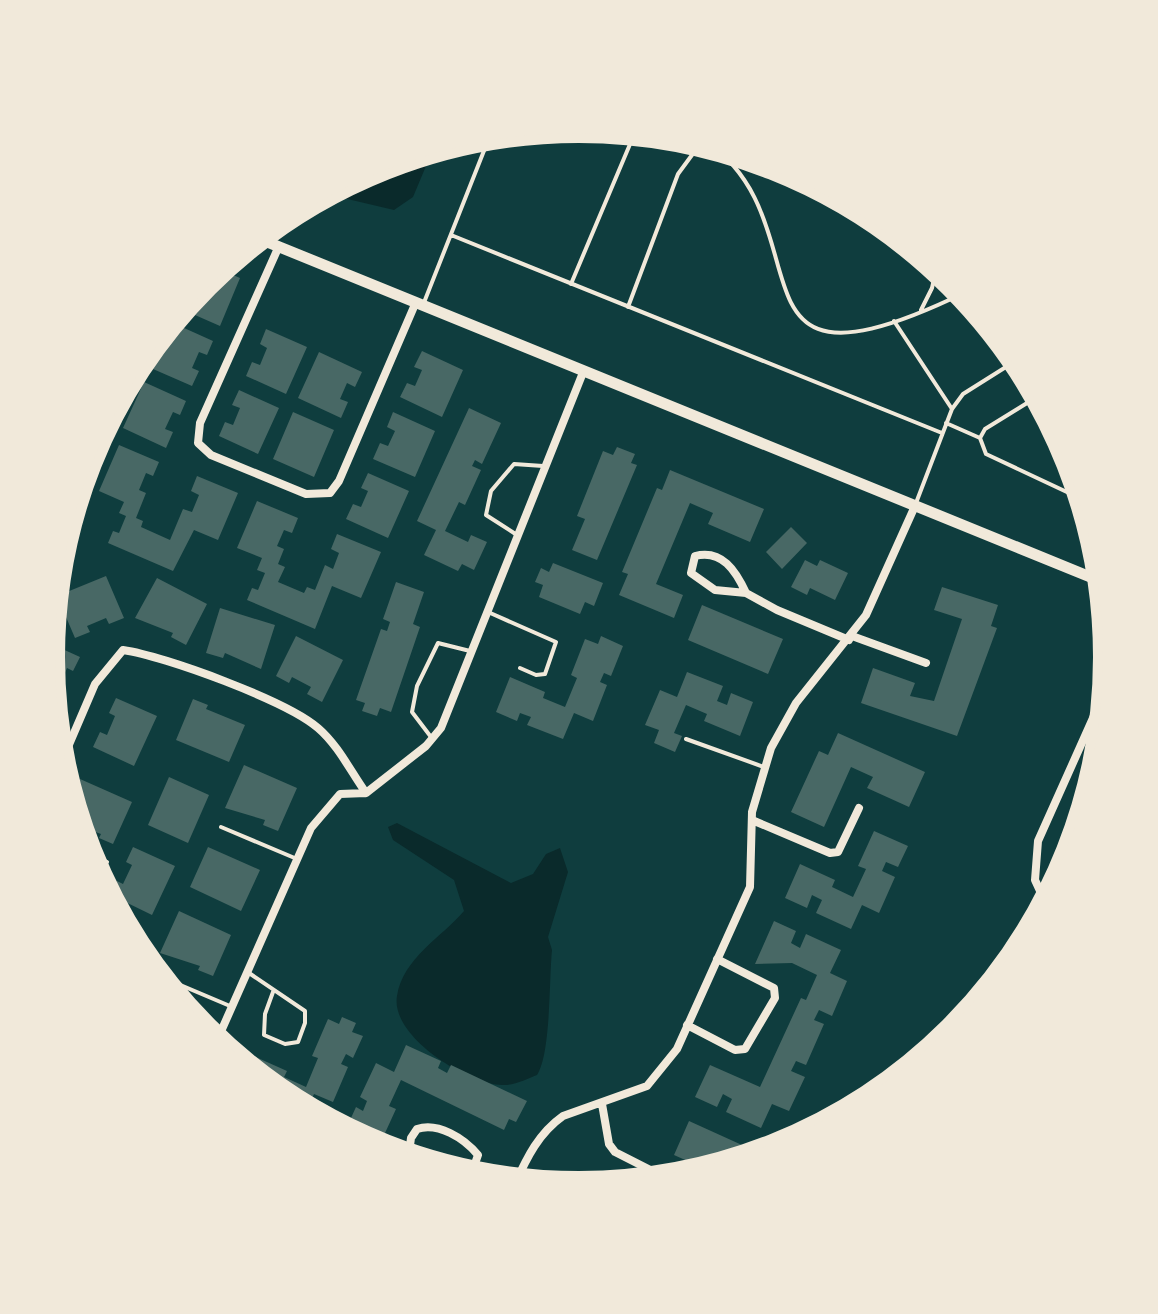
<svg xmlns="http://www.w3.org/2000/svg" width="1158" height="1314" font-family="'Work Sans',sans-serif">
  <rect width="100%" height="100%" fill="#0f3d3e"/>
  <!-- water -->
  <path fill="#0a2a2b" d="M434,147L413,197L394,210L322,193L375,164Z
    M397,823L511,883L533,874L546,854L560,848L568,872L548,937L552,950C549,979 551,1054 537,1075C527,1079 513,1086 502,1085C467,1084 390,1036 397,996C403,958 442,937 464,911L454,880L393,840L388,827Z"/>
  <!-- building -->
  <path fill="#486865" d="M217,268L240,278L220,326L179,308Z
    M173,323L213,341L207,355L199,352L192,368L199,371L192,386L153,369Z
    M266,329L307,347L286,394L246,376L252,362L260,365L267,348L260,344Z
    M422,351L463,370L442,417L400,397L407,383L415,386L422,370L414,367Z
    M319,352L362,372L355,387L347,383L340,399L348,402L341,418L298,398Z
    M144,382L186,401L180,415L173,412L165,429L173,432L166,448L123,428Z
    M239,390L279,408L258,454L219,436L225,422L233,425L240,408L232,405Z
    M469,408L501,423L482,464L475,460L472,466L481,470L465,505L459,502L445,531L468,542L471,535L487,542L474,570L462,564L458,571L424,555L436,530L417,521Z
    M293,412L334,430L314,477L273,459Z
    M393,412L435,431L415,477L373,459L380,443L388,446L395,431L387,427Z
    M119,445L159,462L153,476L146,473L139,490L146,493L136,518L143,521L141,527L170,540L183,509L192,512L199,495L191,491L197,476L238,493L218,540L194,530L173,571L108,543L113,531L119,533L126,516L119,513L124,502L99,491Z
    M617,447L635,454L631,463L637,465L597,560L572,550L585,519L577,516L603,451L613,455Z
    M670,470L764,509L750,542L708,524L713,513L690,503L656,584L683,595L674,618L619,595L628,574L622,572L657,488L662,490Z
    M368,473L409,491L388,538L346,519L353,504L361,507L368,491L361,488Z
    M257,501L298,518L292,533L284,530L277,546L284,549L278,564L285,567L278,582L304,593L307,587L315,590L325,565L333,569L339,553L331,549L337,534L381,552L361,598L332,586L315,629L247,600L252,588L258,590L265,573L257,570L262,558L237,548Z
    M791,527L807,543L782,569L766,552Z
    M805,560L817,566L820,560L848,573L835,600L810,588L807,595L791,587Z
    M553,563L603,583L594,606L585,602L580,614L539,597L543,585L535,582L541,568L549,572Z
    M106,576L124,618L109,624L106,618L87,626L90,632L75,638L57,596Z
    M157,578L207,604L186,645L171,637L173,633L135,618Z
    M396,582L424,592L413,624L420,627L391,712L380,708L377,716L362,711L365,703L356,700L381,629L387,631L390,622L383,619Z
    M942,587L998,605L991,626L997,628L957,736L861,703L873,668L915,683L910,696L934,701L962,619L934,610Z
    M702,605L783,639L768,674L688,640Z
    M220,608L275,625L261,669L225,653L223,658L206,653Z
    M296,636L343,660L322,702L307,694L311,687L292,677L289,683L276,676Z
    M601,636L623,646L611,676L604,673L600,682L607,685L593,721L574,713L563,739L527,725L531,717L520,713L517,721L496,712L510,677L545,692L543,698L565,707L577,678L571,675L585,639L598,644Z
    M47,642L80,657L73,671L67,668L59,687L65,689L58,705L50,702Z
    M687,672L723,686L717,701L727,705L731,693L753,702L740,736L704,721L707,714L686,705L674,733L682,736L675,752L654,743L659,730L645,725L660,690L677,697Z
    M116,698L157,716L134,766L93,747L100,732L107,735L115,716L109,713Z
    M193,699L208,705L206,709L245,725L229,762L176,740Z
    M838,733L925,772L909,807L867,788L873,777L851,767L824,827L791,812L819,751L828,755Z
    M244,765L297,788L278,831L263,825L265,820L225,808Z
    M169,777L209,795L188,843L148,825Z
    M80,779L132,802L113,844L99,838L101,834L76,825L69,803Z
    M874,831L908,846L898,867L886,862L882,871L895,877L879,913L862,905L851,929L816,913L822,900L812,895L807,908L785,898L800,864L835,880L832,887L853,897L866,869L858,866Z
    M133,847L175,866L152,915L111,895L117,881L123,884L132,865L126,862Z
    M208,847L260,870L241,911L190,887Z
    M179,911L231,935L213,976L198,970L200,966L160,953Z
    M774,921L796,931L791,943L800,948L806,934L841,950L830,973L847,981L832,1016L819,1010L814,1020L824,1024L806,1065L796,1061L791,1071L805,1077L789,1111L772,1104L761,1128L726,1112L732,1099L723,1094L717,1107L695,1097L710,1065L760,1087L801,998L806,1000L817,975L792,963L755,964Z
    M123,930L145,939L138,955L136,953Z
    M342,1017L356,1023L352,1032L363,1036L353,1058L346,1054L341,1064L348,1067L333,1102L314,1094L306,1112L283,1100L245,1069L251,1055L287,1071L284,1077L306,1087L318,1058L312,1056L328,1019L339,1024Z
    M406,1045L441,1061L438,1068L447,1073L451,1065L527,1101L516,1122L509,1119L504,1130L401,1080L389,1106L396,1109L380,1144L346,1129L356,1107L363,1111L367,1101L360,1097L376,1063L394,1072Z
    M689,1121L764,1155L710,1171L674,1155Z"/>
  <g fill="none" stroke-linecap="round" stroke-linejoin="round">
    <!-- service -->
    <path stroke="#f1e9da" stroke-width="4" d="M706,141C831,228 712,415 966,292
      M451,235L942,433
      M571,284L636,130
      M950,299L954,278
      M423,305L491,133
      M628,307L678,174L703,140
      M921,310L932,288L937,265
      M894,321L952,409
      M1040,395L985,429L980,438L986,454L1086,501
      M946,423L980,438
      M916,503L952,409L963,394L1020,358
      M517,535L486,515L491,491L514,464L543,466
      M488,612L556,642L545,674L536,675L520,668
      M431,737L412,712L417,686L438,643L470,651
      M686,739L764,767
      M221,827L297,859
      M84,851L107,862
      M152,973L230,1006
      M249,973L305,1011V1023L298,1042L285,1044L264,1035L265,1014L273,992"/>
    <!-- minor -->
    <path stroke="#f1e9da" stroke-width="8" d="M279,246L200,423L198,443L211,455L306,494L330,493L339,481L416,302
      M746,593C736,571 722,549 695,556L691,573L715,590L746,593L777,610L849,640
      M852,636L926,663
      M59,768L95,684L123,650C165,656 287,701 318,728C338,745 351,772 366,793
      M752,820L830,853L838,852L859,808
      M1047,906L1035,880L1038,841L1110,680
      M687,1025L735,1050L745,1049L775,998L774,988L717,959
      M215,1045L311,828L340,794L366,793L426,746L441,728L584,370
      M602,1104L609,1144L615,1152L672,1181
      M408,1160L411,1138L417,1129C438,1122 464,1138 478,1155L470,1178
      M515,1184C527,1157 539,1133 563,1116L647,1086L677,1049L750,887L752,812L771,748L796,703L866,615L915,506"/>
    <!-- tertiary -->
    <path stroke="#f1e9da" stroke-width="11" d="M255,237L1105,583"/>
  </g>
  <!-- crop -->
  <path d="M0 0H1158V1314H0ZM60 657a519 519 0 1 1 1038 0a519 519 0 1 1-1038 0Z" fill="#f1e9da" fill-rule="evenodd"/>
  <path fill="none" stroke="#f1e9da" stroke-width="10" d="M60 657a519 519 0 1 1 1038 0a519 519 0 1 1-1038 0Z"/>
</svg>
